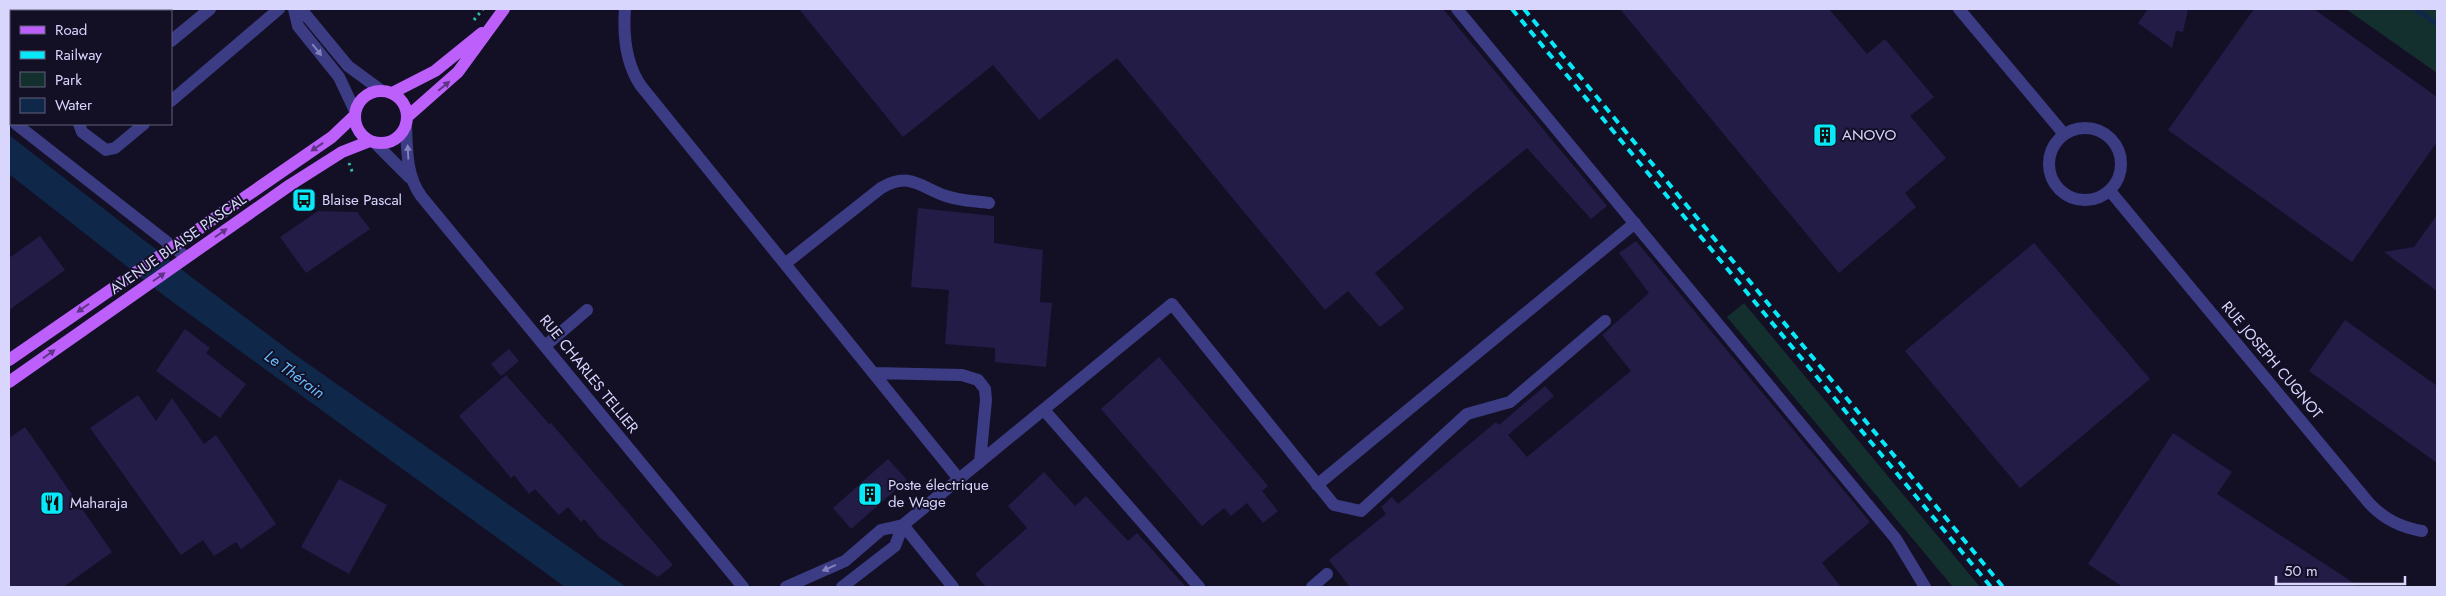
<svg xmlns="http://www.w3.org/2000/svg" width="2446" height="596" font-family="Jost,sans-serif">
  <rect width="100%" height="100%" fill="#131026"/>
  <!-- green -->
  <path fill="#13302e" d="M2346,9H2437V73Z
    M1744,303L1970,575L1980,587H1953L1727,317Z"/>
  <!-- water -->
  <path fill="#0f284a" d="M9,135L190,276L294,354L626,587H565L166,297L9,174Z"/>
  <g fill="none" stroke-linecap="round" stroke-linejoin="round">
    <!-- stream -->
    <path stroke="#0f284a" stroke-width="5" d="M2415,9L2437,24"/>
  </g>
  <!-- building -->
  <path fill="#231c47" d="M799,9H1443L1607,206L1591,219L1527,148L1375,273L1404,308L1380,327L1348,291L1325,310L1117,58L1039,120L993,65L903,137Z
    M1620,9H1829L1867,54L1885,39L1934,97L1910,116L1946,158L1905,193L1916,207L1839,273Z
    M2148,9H2188L2183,32L2176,31L2172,48L2138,23Z
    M2254,9H2314L2437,97V142L2352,262L2168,130Z
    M918,208L994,216V243L1043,250L1040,302L1052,303L1046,367L995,362V348L945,344L949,290L911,287Z
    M318,211L357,212L370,229L306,273L280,237Z
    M2437,215V291L2384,252L2414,247Z
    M40,236L65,270L9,310V258Z
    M1636,241L1870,522L1822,563L1841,587H1350L1329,560L1386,514L1381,507L1392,497L1398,504L1496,422L1499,425L1545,386L1554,396L1508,435L1527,457L1631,371L1602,335L1649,293L1619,253Z
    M2034,243L2150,379L2020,488L1905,351Z
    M2345,320L2437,386V463L2309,371Z
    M185,329L210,348L206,353L246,384L220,418L156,371Z
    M509,349L519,361L501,376L491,364Z
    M1159,357L1268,486L1262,491L1278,511L1263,523L1247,503L1231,516L1224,508L1202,526L1101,409Z
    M506,375L549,424L551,423L673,565L658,577L600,538L584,519L581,522L568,507L559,515L535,489L529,494L514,475L511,478L459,416Z
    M138,395L156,421L172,398L204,444L216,435L276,524L241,549L236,542L214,556L203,540L181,555L90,428Z
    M25,427L112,552L63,587H9V438Z
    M2173,433L2232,472L2217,494L2360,587H2123L2088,564Z
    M888,459L907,480L851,529L833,508Z
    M1044,472L1075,506L1086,496L1128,541L1137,533L1186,587H986L975,574L1027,528L1008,506Z
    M339,479L387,505L349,574L301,547Z"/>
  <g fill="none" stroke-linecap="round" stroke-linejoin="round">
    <!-- path -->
    <path stroke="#32b6aa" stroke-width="3" stroke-dasharray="2.5 4" stroke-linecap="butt" d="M474,20L483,9
      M349,163L353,174"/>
    <!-- minor -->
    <path stroke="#3c3c84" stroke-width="12" d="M294,9L298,26L339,77L355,111
      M301,9L348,66L382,91
      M625,9C623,36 626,64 641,86L959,479
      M1457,9L1896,539L1925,587
      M1959,9L2064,134
      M171,41L210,9
      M171,101L279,9
      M16,124L186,257
      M79,124L82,132L106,150L115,148L144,124
      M406,124C407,149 406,175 421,196L743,587
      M2049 164a36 36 0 1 1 72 0a36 36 0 1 1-72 0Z
      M374,142L410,178
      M2110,191L2369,503C2384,519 2400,527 2422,531
      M786,263L881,188C910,171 920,187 946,196C960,201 975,201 989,203
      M545,346L587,310
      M874,373L962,375L978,380L985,389L986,400L980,462
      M1044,410L1199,587
      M1317,485L1635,223
      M903,525L953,587
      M786,587L845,561L881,530L903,525L1172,304L1334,505L1361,511L1467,414L1510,402L1605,321
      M842,587L895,546L903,525
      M1312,587L1327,574"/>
    <!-- major -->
    <path stroke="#bc5ffb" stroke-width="12" d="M355 117a26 26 0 1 1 52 0a26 26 0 1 1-52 0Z
      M392,93L435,71L482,33
      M407,117L458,72L504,9
      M9,360L332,137L354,116
      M9,382L290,185L342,152L370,141"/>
    <!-- rail -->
    <path stroke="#07e9f9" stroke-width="4" stroke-dasharray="8 6" stroke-linecap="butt" d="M1512,9L1991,587
      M1524,9L2003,587"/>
  </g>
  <!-- one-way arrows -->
  <defs><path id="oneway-solid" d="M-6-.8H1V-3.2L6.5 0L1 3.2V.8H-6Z" transform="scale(1.25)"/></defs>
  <g fill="#8381bb">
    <use href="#oneway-solid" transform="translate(317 50) rotate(51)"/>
    <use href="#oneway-solid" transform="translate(408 152) rotate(-93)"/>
    <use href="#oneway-solid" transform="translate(829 568) rotate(156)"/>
  </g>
  <g fill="#5f3486">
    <use href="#oneway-solid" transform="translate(444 86) rotate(-40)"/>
    <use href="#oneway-solid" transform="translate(317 147) rotate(146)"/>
    <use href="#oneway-solid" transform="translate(221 233) rotate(-35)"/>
    <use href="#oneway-solid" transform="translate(159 277) rotate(-35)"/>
    <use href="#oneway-solid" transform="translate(83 308) rotate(145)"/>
    <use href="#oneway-solid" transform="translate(49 354) rotate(-35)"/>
  </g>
  <!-- icons -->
  <defs>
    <g id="building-square" transform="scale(1.25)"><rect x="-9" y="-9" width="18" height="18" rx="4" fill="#07e9f9" stroke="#131026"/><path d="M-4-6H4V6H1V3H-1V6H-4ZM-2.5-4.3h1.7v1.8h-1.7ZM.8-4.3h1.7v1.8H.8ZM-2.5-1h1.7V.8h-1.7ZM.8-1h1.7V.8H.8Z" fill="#111"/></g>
    <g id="bus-square" transform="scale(1.25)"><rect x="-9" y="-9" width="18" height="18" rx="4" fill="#07e9f9" stroke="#131026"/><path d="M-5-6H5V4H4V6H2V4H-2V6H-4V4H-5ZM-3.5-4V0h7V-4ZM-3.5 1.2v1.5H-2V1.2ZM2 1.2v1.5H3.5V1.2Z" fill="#111"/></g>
    <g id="restaurant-square" transform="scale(1.25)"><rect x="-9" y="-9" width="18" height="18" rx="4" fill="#07e9f9" stroke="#131026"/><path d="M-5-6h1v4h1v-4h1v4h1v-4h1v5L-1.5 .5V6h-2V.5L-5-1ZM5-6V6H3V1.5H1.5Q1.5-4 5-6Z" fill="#111"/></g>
  </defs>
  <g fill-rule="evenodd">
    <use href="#building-square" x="1825" y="135"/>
    <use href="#bus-square" x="304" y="200"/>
    <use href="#building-square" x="870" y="494"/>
    <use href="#restaurant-square" x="52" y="503"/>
  </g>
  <g text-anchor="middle" stroke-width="4" stroke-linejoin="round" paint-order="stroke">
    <!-- poi labels -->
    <g font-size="15" fill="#d9d6fe" stroke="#131026" text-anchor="start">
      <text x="1842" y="140">ANOVO</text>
      <text x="322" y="205">Blaise Pascal</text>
      <text x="888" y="490">Poste électrique<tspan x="888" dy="17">de Wage</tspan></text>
      <text x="70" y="508">Maharaja</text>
    </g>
    <!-- street labels -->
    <g font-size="15" fill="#d9d6fe" stroke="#131026">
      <text transform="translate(178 244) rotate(-35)" y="5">AVENUE BLAISE PASCAL</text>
      <text transform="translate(2272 360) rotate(50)" y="5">RUE JOSEPH CUGNOT</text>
      <text transform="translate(589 374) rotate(51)" y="5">RUE CHARLES TELLIER</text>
    </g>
    <!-- water labels -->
    <g font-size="16" font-style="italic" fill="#66bbfc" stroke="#131026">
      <text transform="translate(295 374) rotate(36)" y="6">Le Thérain</text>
    </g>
  </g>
  <!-- border -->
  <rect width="2446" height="596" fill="none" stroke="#d9d6fe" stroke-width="20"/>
  <!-- legend -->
  <rect x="10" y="10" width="162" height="115" fill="#131026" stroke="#625f7c"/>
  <rect x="20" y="26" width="25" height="8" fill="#bc5ffb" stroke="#625f7c"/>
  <text x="55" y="35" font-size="15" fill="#d9d6fe">Road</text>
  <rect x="20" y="51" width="25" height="8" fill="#07e9f9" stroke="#625f7c"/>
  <text x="55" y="60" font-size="15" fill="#d9d6fe">Railway</text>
  <rect x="20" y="72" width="25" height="15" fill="#13302e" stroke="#625f7c"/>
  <text x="55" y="85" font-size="15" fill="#d9d6fe">Park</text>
  <rect x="20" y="98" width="25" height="15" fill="#0f284a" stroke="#625f7c"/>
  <text x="55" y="110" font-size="15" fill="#d9d6fe">Water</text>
  <!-- scale -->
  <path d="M2276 576v8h129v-8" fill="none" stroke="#d9d6fe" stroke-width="2.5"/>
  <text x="2284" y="576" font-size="15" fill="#d9d6fe" stroke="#131026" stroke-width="4" paint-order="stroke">50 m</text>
</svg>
